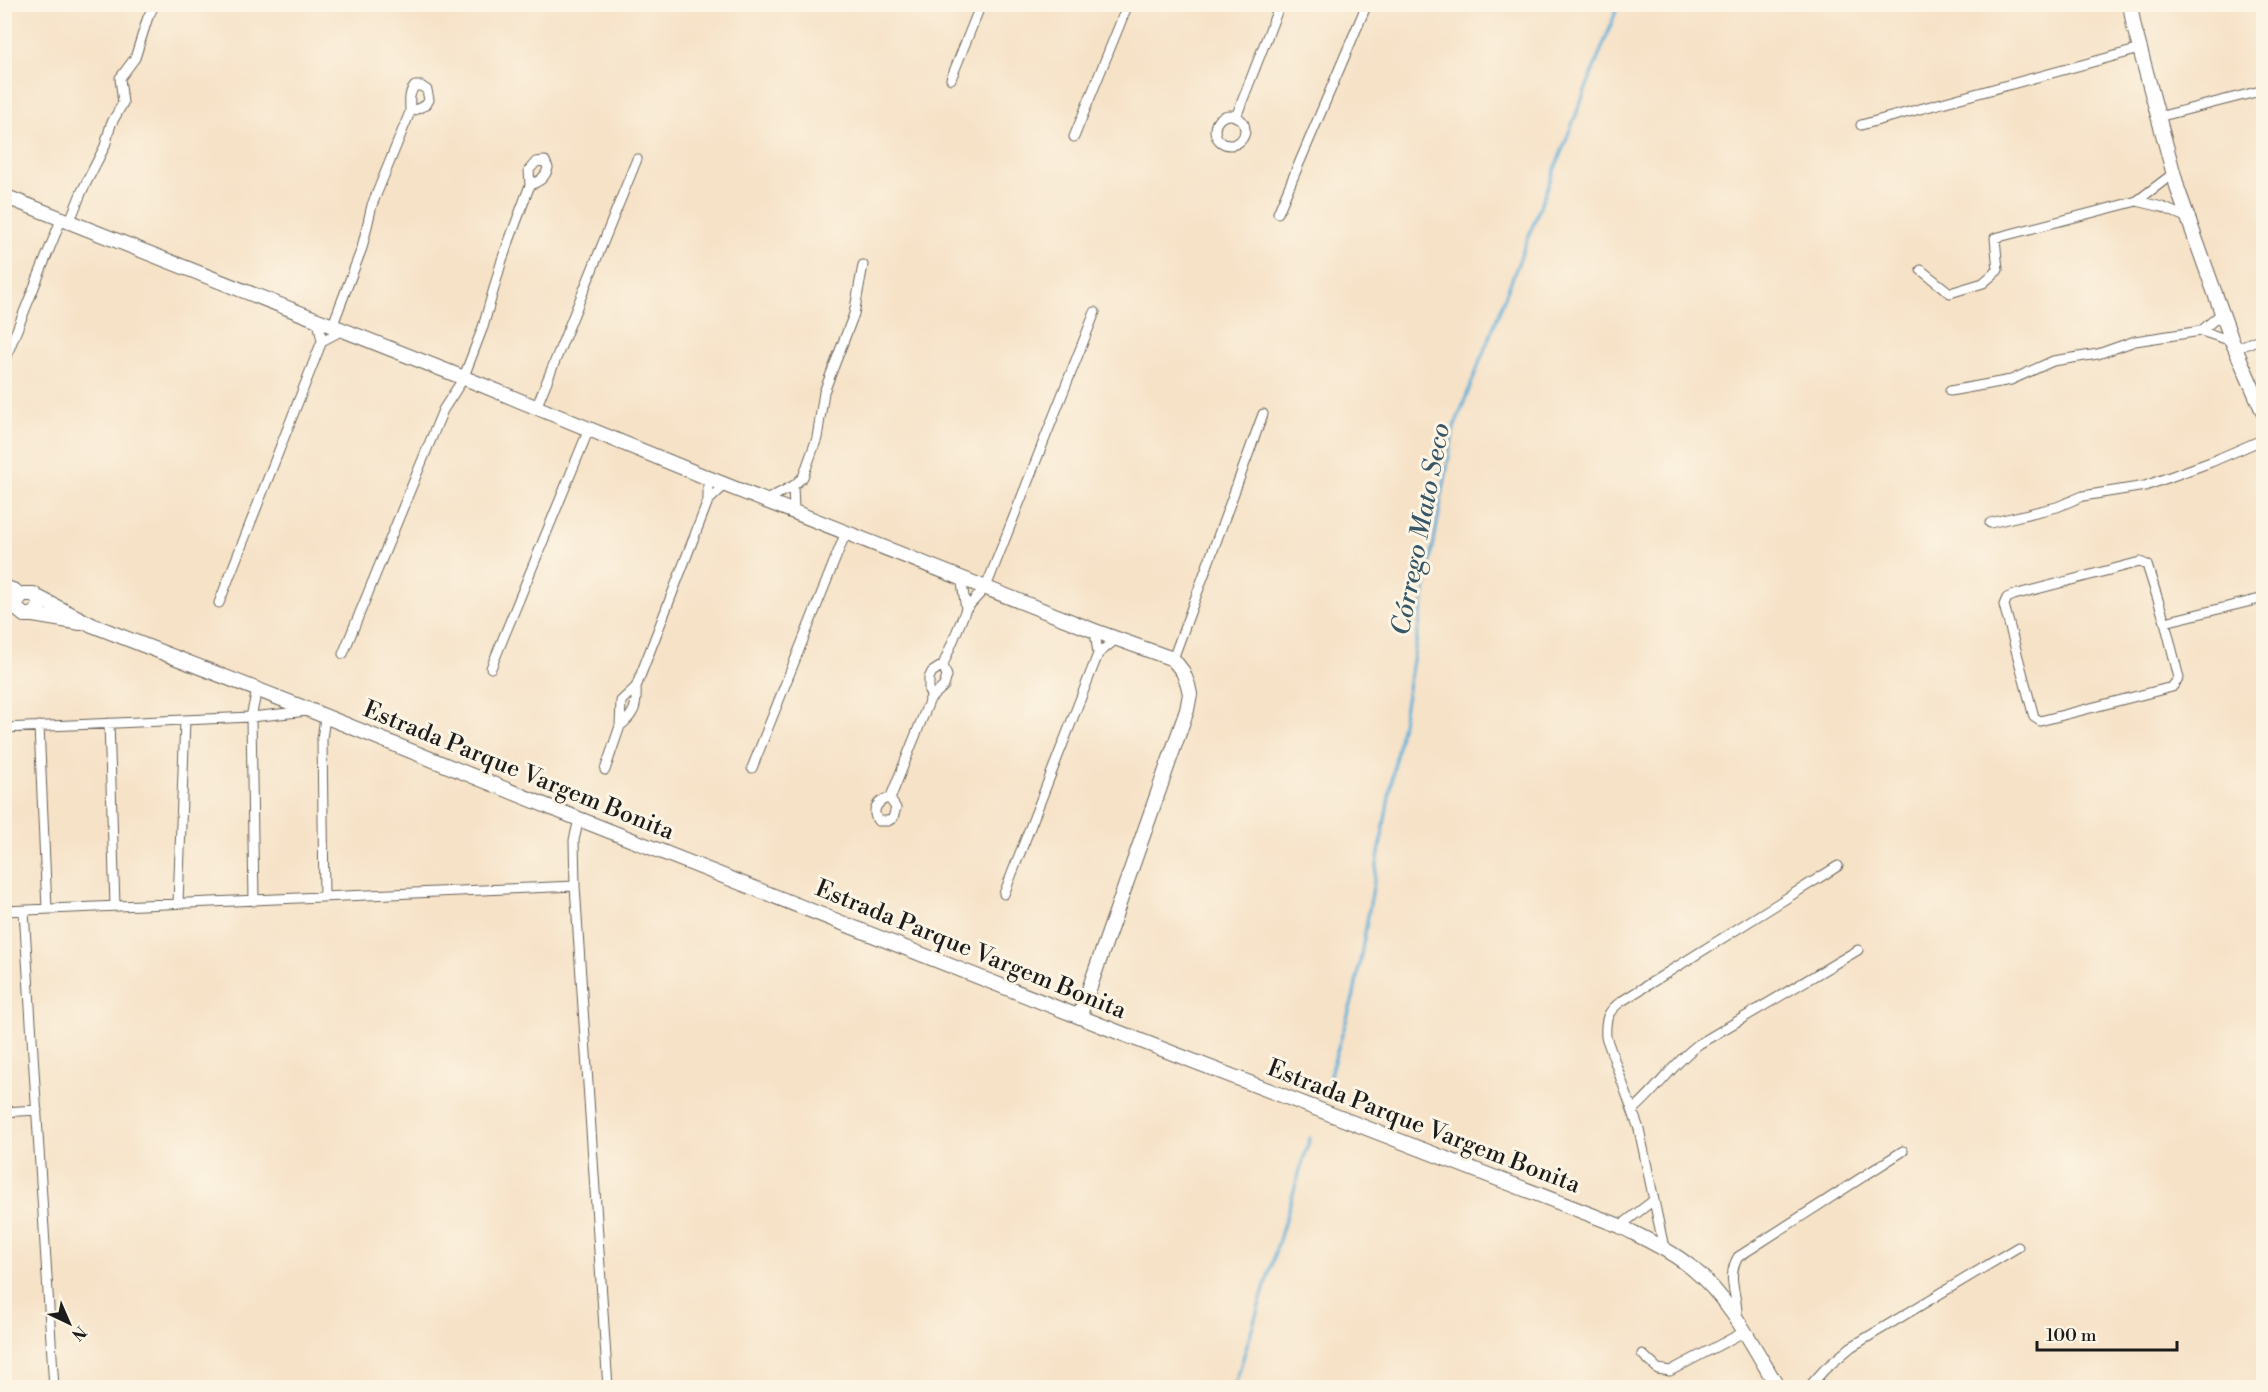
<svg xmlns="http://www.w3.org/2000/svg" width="2268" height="1392" font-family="'Libre Bodoni',serif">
  <rect width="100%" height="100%" fill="#fcf5e5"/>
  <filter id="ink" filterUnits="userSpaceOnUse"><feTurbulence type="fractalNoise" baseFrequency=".0167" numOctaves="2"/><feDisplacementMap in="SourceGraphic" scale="12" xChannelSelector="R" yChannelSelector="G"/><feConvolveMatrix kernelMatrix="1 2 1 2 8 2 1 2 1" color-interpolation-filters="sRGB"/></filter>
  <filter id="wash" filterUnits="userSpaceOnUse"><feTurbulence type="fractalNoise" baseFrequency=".008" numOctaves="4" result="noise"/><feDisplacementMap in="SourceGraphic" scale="24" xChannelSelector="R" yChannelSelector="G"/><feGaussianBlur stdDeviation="1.35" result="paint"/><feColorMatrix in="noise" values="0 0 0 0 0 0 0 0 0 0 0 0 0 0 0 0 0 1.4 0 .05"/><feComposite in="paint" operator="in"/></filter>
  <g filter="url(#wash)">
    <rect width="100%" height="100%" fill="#f6e2c7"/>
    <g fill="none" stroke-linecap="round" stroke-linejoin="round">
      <!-- stream -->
      <path stroke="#5daed8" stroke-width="3" d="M1328,1081L1354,995L1454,428L1619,4
        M1234,1388L1310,1138"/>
    </g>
  </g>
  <g filter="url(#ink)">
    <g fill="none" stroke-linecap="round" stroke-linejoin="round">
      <!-- street casing -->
      <g stroke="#686158" stroke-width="11">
        <path id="street" d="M4,6L5,4
          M951,79L981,4
          M1215 130a15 15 0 1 1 30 0a15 15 0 1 1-30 0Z
          M1236,117L1280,4
          M2158,117L2264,90
          M1861,125L2140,49
          M1074,137L1128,4
          M2137,201L2162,207L2188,218
          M1278,213L1367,4
          M69,223L82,191L105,146L111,124L123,103L120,78L135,58L148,17L155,4
          M1921,270L1950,293L1983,283L1998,270L1995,238L2137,201L2174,173
          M332,327L362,248L372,205L410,112L426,105L429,100L427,90L421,86H415C408,93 410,102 410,112
          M2201,331L2222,313
          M322,341L341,331
          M2235,349L2264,337
          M4,362L61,220
          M1950,391L2011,380L2053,361L2098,354L2135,341L2201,331L2232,341
          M536,408L637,159
          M708,478V501
          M793,486L794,510
          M766,500L793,486L803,477L817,438L824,392L854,314L863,265
          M1990,523L2057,507L2083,496L2145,486L2211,462L2264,439
          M961,577L966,609
          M219,603L322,341L318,321
          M4,609H17
          M2165,622L2147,565L2140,562L2014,595L2007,598L2004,605L2034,717L2040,721L2172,687L2179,678L2165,622L2264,598
          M343,654L443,410L463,379L483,327L502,260L530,185C540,181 545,178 548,168L545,161L536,162L529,170L530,185
          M1098,654L1116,639
          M1173,659L1263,414
          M491,668L589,429
          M932,696L929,691V678L932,672L943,665L966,609L986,587L1095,312
          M109,723L115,906
          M39,726L47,909
          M620,726C635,714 637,706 636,687
          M4,728L251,717L308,711
          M752,768L846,532
          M605,770L620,726L621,701L636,687L708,501L726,484
          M885,799H890L896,808L893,818L888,821H878C872,812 875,804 885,799Z
          M890,799L930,699L944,686L947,676L943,665
          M579,819L574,840L575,886L608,1388
          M1004,894L1098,654L1095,631
          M324,897L322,739L325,717
          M254,901L251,717L257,690
          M178,903L185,720
          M4,911L575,886
          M24,911L54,1388
          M1633,1110C1657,1090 1674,1062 1699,1044L1858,950
          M4,1112L37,1110
          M1620,1226L1654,1200
          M1664,1248L1639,1129L1606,1037C1605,1020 1607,1011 1622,1001L1838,866
          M1737,1320C1739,1296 1725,1279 1738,1257L1903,1151
          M1642,1354L1658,1369L1670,1371L1744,1332
          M1808,1388L1825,1369L1851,1347L2018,1247"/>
      </g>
      <!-- secondary casing -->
      <g stroke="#686158" stroke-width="16">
        <path id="secondary" d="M2130,4L2134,27L2178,190L2232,341L2264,414
          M4,196L482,385L708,478L1095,631L1173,659L1183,672L1188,685L1190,694L1187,710L1080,1015
          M4,587L15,591L19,597
          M37,597L92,625L312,711L579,819L1118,1032L1620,1226C1645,1239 1670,1250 1692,1268C1730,1299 1753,1346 1778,1388
          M33,615L39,608V600L34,594H23L16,602L17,609L24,615H33L81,623"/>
      </g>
      <!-- street -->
      <use href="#street" stroke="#fff" stroke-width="9"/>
      <!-- secondary -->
      <use href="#secondary" stroke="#fff" stroke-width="14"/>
    </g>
  </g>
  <g text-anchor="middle" stroke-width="6" stroke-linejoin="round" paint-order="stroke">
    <!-- street labels -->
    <g font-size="24" fill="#1c1c1c" stroke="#fcf5e5">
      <text transform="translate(519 770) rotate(22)" y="8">Estrada Parque Vargem Bonita</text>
      <text transform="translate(971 949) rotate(22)" y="8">Estrada Parque Vargem Bonita</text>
      <text transform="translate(1424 1126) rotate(21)" y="8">Estrada Parque Vargem Bonita</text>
    </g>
    <!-- water labels -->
    <g font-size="26" font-style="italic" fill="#365667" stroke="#fcf5e5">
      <text transform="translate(1420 529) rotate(-79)" y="9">Córrego Mato Seco</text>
    </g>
  </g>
  <!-- margin -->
  <rect width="2268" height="1392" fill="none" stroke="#fcf5e5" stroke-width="24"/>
  <!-- north arrow -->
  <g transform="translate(69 1323) rotate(136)" stroke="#fcf5e5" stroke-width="4.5" paint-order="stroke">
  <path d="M0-4.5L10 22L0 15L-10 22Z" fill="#1c1c1c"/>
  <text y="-9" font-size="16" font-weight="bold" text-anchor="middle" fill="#1c1c1c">N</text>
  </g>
  <!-- scale -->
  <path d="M2037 1341v9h140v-9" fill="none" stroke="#1c1c1c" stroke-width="3"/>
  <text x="2046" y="1341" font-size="18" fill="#1c1c1c" stroke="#fcf5e5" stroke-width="4.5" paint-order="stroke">100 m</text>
</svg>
